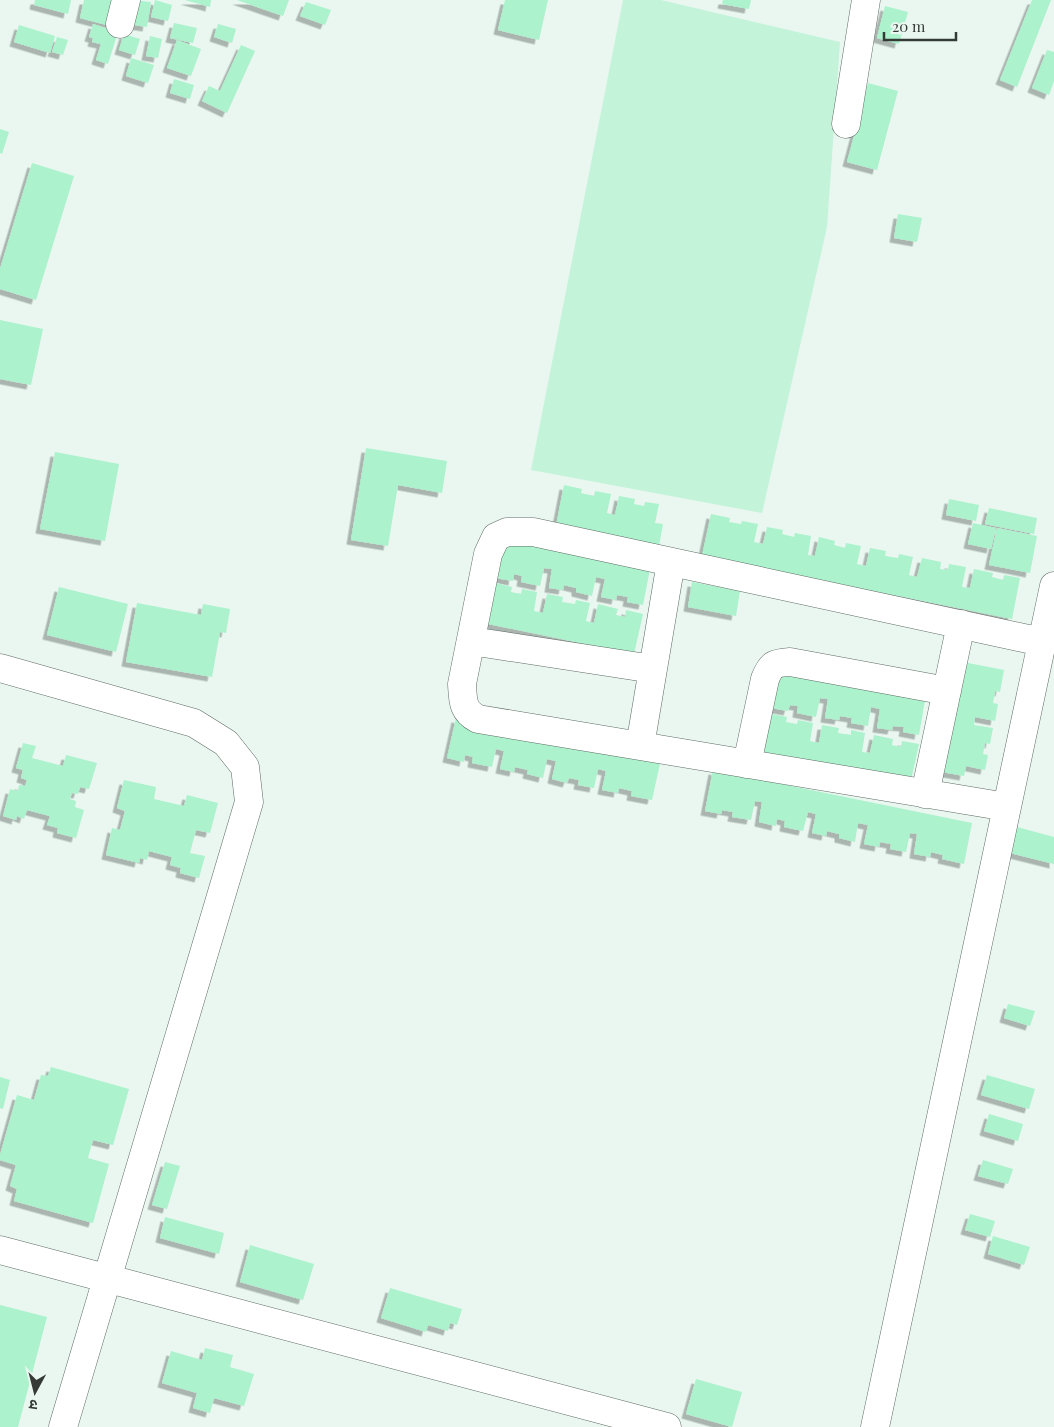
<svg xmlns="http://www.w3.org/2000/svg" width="1054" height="1427" font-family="'Playfair Display','Noto Sans Devanagari',serif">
  <defs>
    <filter id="shadow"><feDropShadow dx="-4.5" dy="4.5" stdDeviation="0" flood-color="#0004"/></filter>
  </defs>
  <rect width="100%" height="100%" fill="#e9f7f0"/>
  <!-- green -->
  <path fill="#c3f3d9" d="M623,0H661L840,42L827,227L762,513L531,470Z"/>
  <!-- building -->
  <path fill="#abf2cd" filter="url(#shadow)" d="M35,0H71L68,14L34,5Z
    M84,0H121L114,27L80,18Z
    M131,0L151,2L147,27L127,24Z
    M155,0L172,5L168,21L151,17Z
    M185,0H211L210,7Z
    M237,0H289L283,16Z
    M505,0H548L539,40L498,30Z
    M723,0H751L749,9L722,4Z
    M1032,0H1051L1017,87L1000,80Z
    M306,2L331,10L325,25L300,16Z
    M885,6L908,12L899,44L877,38Z
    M174,23L197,28L193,43L170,38Z
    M93,24L118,32L108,64L96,60L101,44L92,42L93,38L89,37Z
    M218,24L236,29L232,43L214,37Z
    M19,25L55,36L50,53L14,42Z
    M124,34L140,39L135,55L119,50Z
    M150,36L162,39L158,58L146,56Z
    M57,37L68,40L63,55L52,52Z
    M177,40L201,49L191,76L167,68Z
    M241,45L255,51L227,113L202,101L209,86L220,91Z
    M1047,50L1054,52V81L1049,95L1032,88Z
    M131,58L154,65L148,83L126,76Z
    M174,79L194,85L190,99L170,93Z
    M868,83L898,91L877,170L847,162Z
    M0,129L9,132L2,154L0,153Z
    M32,163L74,176L36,300L0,289V269Z
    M898,214L922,218L917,242L894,238Z
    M0,320L43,329L31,385L0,379Z
    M366,448L447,461L442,493L398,485L388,546L351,540Z
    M55,452L119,464L105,541L40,529Z
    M564,485L582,489L581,493L594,496L595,491L611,494L607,513L615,515L619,496L635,499L634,504L644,506L645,502L659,504L655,523L663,524L659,546L556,526Z
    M949,499L979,505L976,521L946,515Z
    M989,508L1037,518L1034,534L985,524Z
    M711,514L730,518L729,522L741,524L742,521L758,524L754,542L763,544L767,527L783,530L782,534L794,537L795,533L811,536L808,555L815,556L819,537L835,541L834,545L845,548L846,543L861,546L857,564L866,566L870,548L886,551L885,556L898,558L899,554L913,557L909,575L917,577L922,558L941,562L940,569L948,570L949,564L966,567L962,587L970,588L974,569L993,573L992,577L1003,580L1004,575L1020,578L1012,619L702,556Z
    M973,523L996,528L991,549L968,544Z
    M997,528L1037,536L1030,573L989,565Z
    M503,537L651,564L643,605L627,602L628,597L617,595L616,600L601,597L605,579L596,577L592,596L576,592V588L564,585L563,590L549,588L552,569L544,568L540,586L521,582L522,576L514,574L513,581L495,578Z
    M692,582L740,591L736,616L688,607Z
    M496,583L512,587L511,592L521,594L522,589L537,592L534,611L543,613L547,594L563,597L562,602L575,604L576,600L590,603L586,621L594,623L598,604L618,609L616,615L625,617L626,610L643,614L634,654L488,624Z
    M59,587L128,604L116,652L47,635Z
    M137,603L201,615L203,604L230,609L226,633L220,632L212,677L126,662Z
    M963,662L1004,670L1000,692L995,691L993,703L998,704L995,721L975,717L974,725L993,728L990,744L985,743L983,754L988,755L985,770L966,766L964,776L942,772Z
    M779,667L926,694L919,735L903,732L904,727L893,726L892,730L877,728L880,709L871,707L868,726L851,723L852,718L840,716L839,720L825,718L828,699L820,698L816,717L797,713L798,706L790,705L788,711L771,708Z
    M772,714L787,717L786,722L797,724L798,720L813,723L810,741L819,743L822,725L839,728L838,733L851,735V730L865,733L862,752L870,753L874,735L893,739L892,745L901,747L902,741L919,744L910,785L763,755Z
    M456,718L661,759L652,800L631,796L632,791L619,788L618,793L602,790L606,771L598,769L594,788L578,785L579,780L569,778L567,783L552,779L556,761L547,759L543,778L527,774L528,770L515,767L514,772L500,769L504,751L496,749L492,767L472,763L473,757L465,755L464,762L447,758Z
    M23,743L36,746L32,758L63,766L66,755L97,763L89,789L80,787L78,794L72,793L70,799L76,801L75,807L84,810L76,838L57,833L58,828L47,825L50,816L27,810L24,819L17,816L16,820L3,816L10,789L18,791L19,785L25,786L27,780L21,778L23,770L16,768Z
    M713,770L972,823L964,864L942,859L943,855L931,852L930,857L914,854L917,834L910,833L906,852L890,849L891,844L880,842L879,847L864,844L868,825L858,823L855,842L839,838V834L827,831L826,836L812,833L816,814L808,812L803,831L784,827L785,821L777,819L776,826L759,822L762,802L755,801L751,820L732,817L733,812L722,810L721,814L705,811Z
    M124,780L156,787L154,799L184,806L187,795L218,803L210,833L196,830L190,853L205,856L199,878L180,873L181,868L170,865L172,857L149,851L147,860L140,858L139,863L106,855L112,828L120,830L125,811L117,808Z
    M1013,826L1054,837V864L1006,852Z
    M1008,1004L1035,1011L1030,1026L1004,1018Z
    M51,1067L129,1089L113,1145L93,1140L88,1158L109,1164L93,1223L14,1201L17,1189L10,1186L16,1165L0,1160V1155L17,1095L34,1100L41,1075L48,1076Z
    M987,1075L1035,1089L1029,1109L981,1095Z
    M0,1077L10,1080L3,1109L0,1108Z
    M989,1114L1023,1124L1018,1141L984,1131Z
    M983,1160L1013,1169L1008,1184L978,1176Z
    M165,1162L180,1166L167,1209L152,1205Z
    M970,1214L995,1221L990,1237L965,1230Z
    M165,1217L224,1233L219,1254L160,1238Z
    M993,1236L1030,1247L1024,1265L988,1254Z
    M250,1245L314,1264L303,1300L240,1282Z
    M390,1288L462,1309L457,1325L450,1323L448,1331L428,1325L426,1332L381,1318Z
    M0,1305L47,1317L18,1427H0Z
    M205,1348L233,1355L230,1367L254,1374L244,1406L214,1398L210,1413L193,1408L197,1393L162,1383L171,1351L202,1360Z
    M696,1379L742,1392L732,1427L686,1414Z"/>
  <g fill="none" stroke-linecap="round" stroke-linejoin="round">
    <!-- minor casing -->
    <g stroke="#5f6c65" stroke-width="29">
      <path id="minor" d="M120,24L126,0
        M846,124L866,0
        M471,641L653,669
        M0,668L194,723L226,743L245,767L249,802L63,1427
        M640,746L671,562
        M747,764L765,679C771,664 774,663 790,662L947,691
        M925,794L961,624
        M1007,807L478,719C462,711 463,700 462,684L488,554L496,537L507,532H533L1042,642
        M0,1250L667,1427
        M875,1427L1054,586"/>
    </g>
    <!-- minor -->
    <use href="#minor" stroke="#fff" stroke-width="28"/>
  </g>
  <!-- north arrow -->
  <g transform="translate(35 1392) rotate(187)" stroke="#e9f7f0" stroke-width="4" paint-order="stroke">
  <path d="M0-4L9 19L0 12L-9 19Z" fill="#353a37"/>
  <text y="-8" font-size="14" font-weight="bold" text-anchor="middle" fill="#353a37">उ</text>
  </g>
  <!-- scale -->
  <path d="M884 32v8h72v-8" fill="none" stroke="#353a37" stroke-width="2.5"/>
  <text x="892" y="32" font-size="15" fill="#353a37" stroke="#e9f7f0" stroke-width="4" paint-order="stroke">20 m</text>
</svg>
